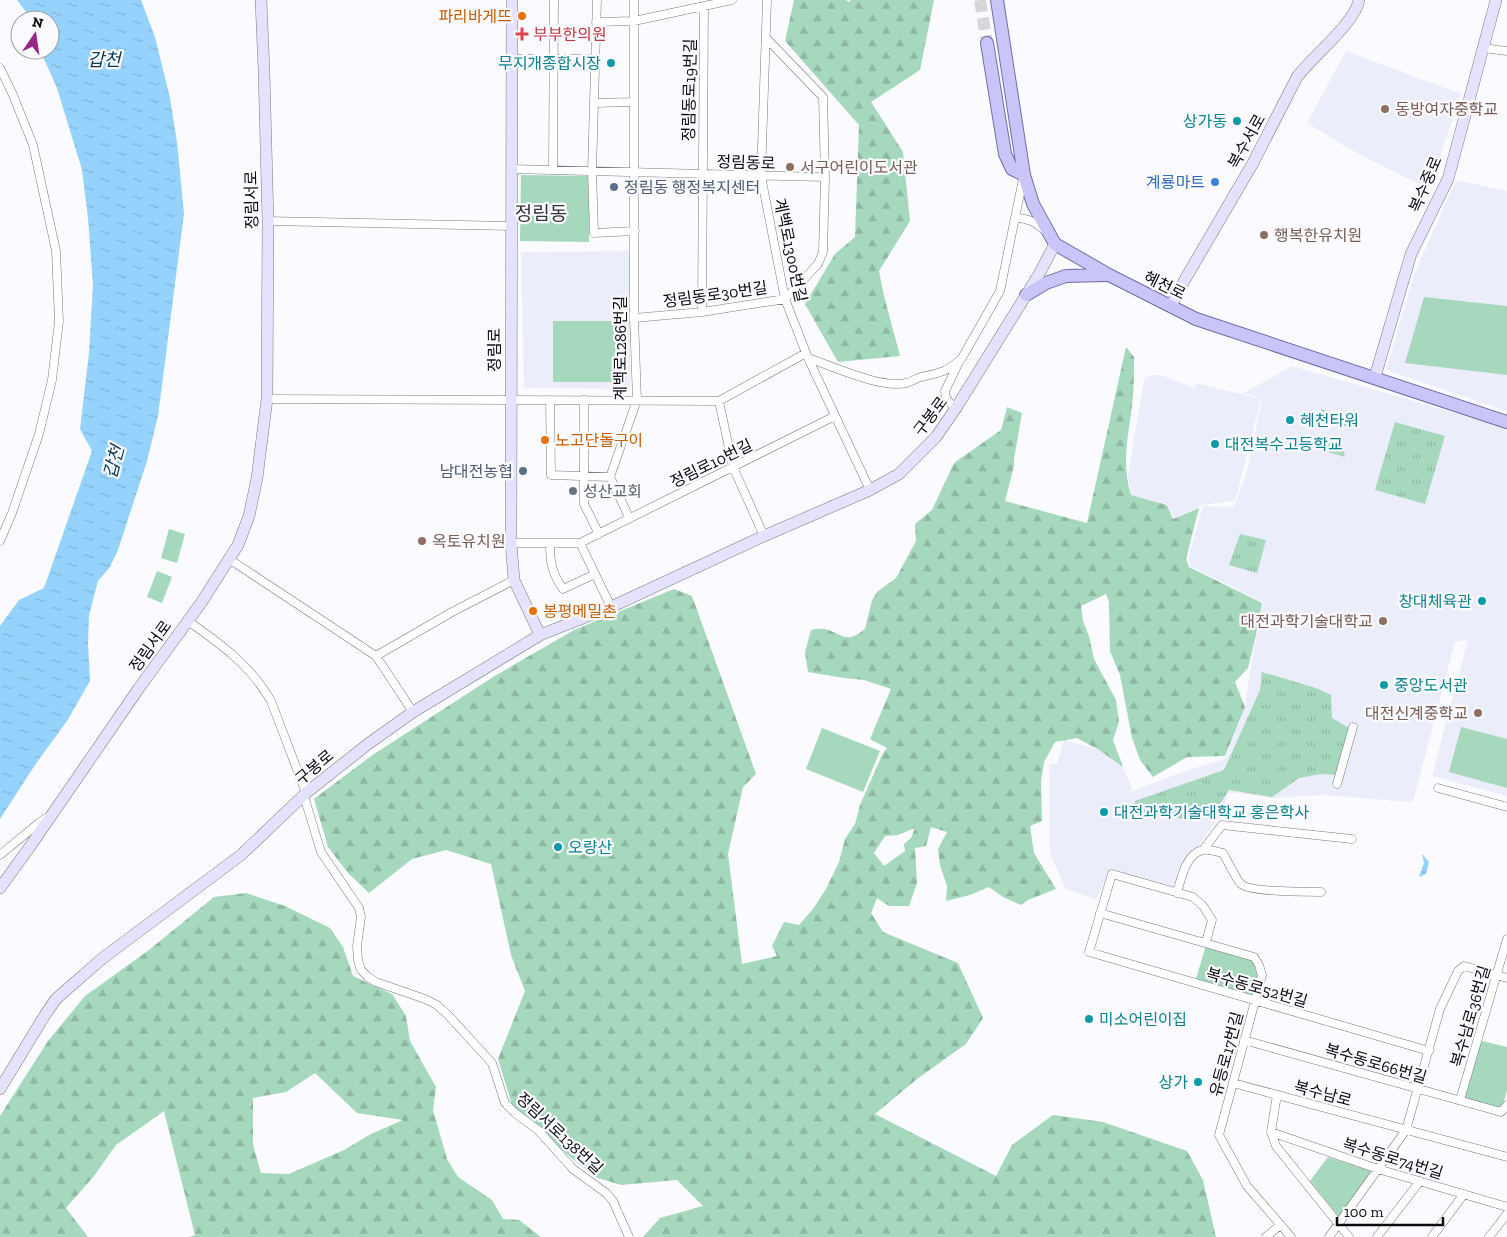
<svg xmlns="http://www.w3.org/2000/svg" width="1507" height="1237" font-family="'Zilla Slab','Noto Sans KR',serif">
  <defs>
    <pattern id="grass-tufts" width="24" height="20" patternUnits="userSpaceOnUse" patternTransform="scale(1.25)"><rect width="24" height="20" fill="#a6d8bd"/><path d="M3 7l-1-3M5 7V3M7 7l1-3M15 17l-1-3M17 17v-4M19 17l1-3" fill="none" stroke="#8eb8a1"/></pattern>
    <pattern id="forest-firs" width="22" height="20" patternUnits="userSpaceOnUse" patternTransform="scale(1.25)"><rect width="22" height="20" fill="#a6d8bd"/><path d="M5 1l3.5 6h-7zM16 11l3.5 6h-7z" fill="#8eb8a1"/></pattern>
    <pattern id="water-ripples" width="26" height="14" patternUnits="userSpaceOnUse" patternTransform="scale(1.25)"><rect width="26" height="14" fill="#95d3fc"/><path d="M2 4q2-2 4 0t4 0M15 11q2-2 4 0t4 0" fill="none" stroke="#7fb4d7"/></pattern>
  </defs>
  <rect width="100%" height="100%" fill="#fafaff"/>
  <!-- built -->
  <path fill="#ecedfa" d="M1346,51L1461,94L1429,189L1359,154L1307,123Z
    M1456,180L1507,191V411L1386,370L1414,275Z
    M630,251V389L524,388L521,252Z
    M1292,366L1507,428V796L1432,776L1468,640L1455,642L1413,802L1321,795L1271,798L1230,792L1221,812L1173,886L1113,870L1095,899L1066,889L1050,854L1049,763L1057,764L1064,740L1099,750L1123,767L1133,791L1185,771L1225,759L1245,707L1249,678L1263,602L1190,566L1188,559L1203,506L1234,507L1249,465L1262,399L1244,393Z
    M1150,375H1161L1194,388L1197,383L1261,399L1235,501L1203,505L1174,518L1167,504L1131,495L1128,475L1144,380Z"/>
  <!-- grass -->
  <path fill="url(#grass-tufts)" d="M1395,422L1445,436L1425,504L1375,490Z
    M1240,534L1266,540L1257,573L1229,565Z
    M1262,672L1316,688L1331,695L1332,718L1349,728L1336,775L1321,774L1299,778L1272,797L1229,790L1216,810L1188,820L1132,810L1135,801L1224,770L1260,690Z"/>
  <!-- forest -->
  <path fill="url(#forest-firs)" fill-rule="evenodd" d="M794,0H846L849,2L851,0H934L920,70L871,102L903,152L910,221L879,271L884,296L900,356L838,362L805,304L835,254L855,237L859,125L785,41Z
    M1126,347L1134,357C1134,370 1134,383 1133,396C1130,432 1120,459 1131,495L1167,505L1173,519L1199,508L1186,559L1189,567L1262,603L1256,635L1248,668L1235,682L1245,707L1225,756L1187,757L1153,777L1140,760L1132,738L1120,675L1110,651L1109,602L1106,594L1081,606L1083,621L1089,636L1094,659L1116,700L1119,722L1113,740L1123,767L1099,750L1077,738L1055,742L1044,762L1041,781L1042,821L1030,826L1034,853L1056,889L1028,900L1021,905L1003,897L989,887L970,895L946,901L947,886L940,865L938,849L947,832L931,827L926,846L915,848L917,883L909,906H889L877,898L871,913L883,932L958,963L983,1018L966,1044L917,1079L875,1114L996,1176L1012,1145L1053,1115L1103,1122L1187,1151L1203,1180L1216,1237H643L660,1218L703,1206L677,1180L621,1185L595,1177L514,1111L498,1059L525,991L511,955L491,864L446,850L412,859L369,893L348,873L328,847L314,799L371,756L493,677L574,630L674,589L692,596L756,774L743,787L728,854L742,964L777,956L772,946L784,922L799,925L813,909L826,889L839,862L845,839L855,824L860,805L883,753L887,748L870,739L891,689L864,680L844,678L808,672L805,652L811,630C833,624 840,642 854,636C858,635 862,631 865,629L872,600L877,592L896,578L916,541L915,524L932,510L954,463L1001,430L1007,407L1022,413L1014,459V466L1005,501L1087,523ZM915,828L911,838L904,844L905,851L884,866L874,853L885,836L898,835Z
    M246,893L285,906L330,928L343,947L353,976L392,994L406,1016L410,1041L436,1087L433,1110L447,1159L458,1177L492,1200L503,1219L519,1220L541,1237H189L195,1235L164,1111L116,1145L94,1176L66,1208L88,1237H0V1116L48,1041L85,996L149,950L214,897ZM315,1073L357,1113L403,1120L371,1134L344,1150L289,1174L261,1173L253,1145V1098L286,1092Z"/>
  <!-- green -->
  <path fill="#a6d8bd" d="M521,175L590,176L589,242L520,241Z
    M1424,297L1507,306V375L1405,363Z
    M553,321H626V382H553Z
    M1321,409L1356,419L1346,426L1325,422L1326,415L1321,414Z
    M1320,438L1342,444L1345,457L1311,447V442L1317,443Z
    M169,529L185,534L177,563L161,558Z
    M157,571L172,577L162,603L147,597Z
    M1461,727L1507,739V788L1449,772Z
    M822,728L880,751L863,792L806,769Z
    M1206,945L1253,961L1259,974L1254,997L1196,979Z
    M1478,1040L1507,1047V1090L1503,1105L1498,1107L1461,1097Z
    M1328,1157L1375,1172L1339,1217L1310,1181Z"/>
  <!-- water -->
  <path fill="url(#water-ripples)" d="M17,0H141L155,37L170,98L177,142L184,214L158,416L147,461L118,550L110,567L98,581L89,615L88,644L90,681L67,721L35,765L0,819V626L19,600L44,588L92,451L80,429L89,353L93,285L88,218L82,170L57,88L40,50H50V20H29L26,12Z
    M1422,854L1429,862L1426,874L1419,877L1424,863Z"/>
  <g fill="none" stroke-linecap="round" stroke-linejoin="round">
    <!-- primary-tunnel -->
    <path stroke="#d6d6db" stroke-width="12" stroke-dasharray="12 6" stroke-linecap="butt" d="M980,0L987,43"/>
    <!-- street casing -->
    <g stroke="#7a7a80" stroke-width="9">
      <path id="street" d="M597,0L592,171L594,233L635,231
        M767,0L761,176L785,299L808,358L870,490
        M596,22L634,21L732,0
        M1483,48L1507,51
        M512,59H595
        M0,68L13,95L33,145L56,251L59,321L52,380L39,434L12,513L0,541
        M594,103L634,102
        M511,169L825,177
        M553,170L554,0
        M1015,218C1028,218 1036,222 1045,231
        M268,221L511,226
        M702,312L704,6
        M634,318L702,312L785,299L818,264L823,252L825,177L823,97L766,38
        M808,358C832,366 881,389 906,383C911,382 915,379 921,377C940,373 947,372 962,358L1000,291L1023,179
        M267,399L719,401L806,353
        M550,400L551,475L610,477
        M584,400V504L599,534
        M719,401L733,467L764,536
        M956,408C950,403 945,400 945,391L958,364
        M629,517L610,477L637,400L634,318V0
        M511,543H580L835,416
        M580,543L611,607
        M550,544C550,563 552,573 563,589L595,574
        M229,559L376,656L413,712
        M188,621C221,644 251,666 271,701L306,793
        M376,656L452,612L514,580
        M1337,784L1353,727
        M1438,788L1507,807
        M304,796L321,852L359,908L361,917L357,946L358,960L361,970L368,977L376,982L425,999L437,1005L448,1015L492,1063L505,1103L515,1113L538,1130L573,1169L606,1193L613,1201L629,1237
        M1203,850L1222,825L1352,839
        M0,855L40,822L48,817
        M1177,893C1181,879 1186,853 1203,850C1209,849 1218,852 1223,853C1227,860 1236,879 1241,884C1249,892 1307,892 1321,892
        M1100,913L1254,957L1259,965L1262,975L1219,1135L1247,1186L1291,1237
        M1206,942L1212,920L1203,906L1193,897L1112,874L1089,952L1429,1051
        M1244,1040L1501,1112L1507,1105
        M1233,1083L1507,1157
        M1277,1095L1271,1132L1276,1146L1349,1237
        M1460,1100L1507,939
        M1271,1132L1378,1169L1507,1207
        M1266,1237L1280,1225
        M1329,1237L1406,1130L1440,1009L1458,971L1464,966L1507,978
        M1377,1237L1420,1181
        M1432,1237L1464,1194
        M1489,1237L1507,1214"/>
    </g>
    <!-- secondary casing -->
    <g stroke="#7a7a80" stroke-width="12">
      <path id="secondary" d="M512,0L511,543L514,580L540,635
        M1171,306L1180,288L1253,163L1297,77C1313,56 1355,23 1359,0
        M1375,377L1411,254L1448,179L1496,0
        M0,888L29,848L139,688L201,603L238,545L249,516L257,478L267,399L268,221L264,71L261,0
        M0,1089L45,1015L56,999L65,991L103,958L241,855L306,793L368,744L413,712L540,635L611,607L764,536L870,490L899,474L936,437L956,408L1038,276L1055,244"/>
    </g>
    <!-- primary casing -->
    <g stroke="#6f6ca4" stroke-width="14">
      <path id="primary" d="M997,0L1024,175L1033,204L1055,244L1109,275L1196,319L1507,422
        M987,43L1005,154L1012,169L1024,175
        M1026,295L1046,283L1066,276L1106,275"/>
    </g>
    <!-- street -->
    <use href="#street" stroke="#fff" stroke-width="8"/>
    <!-- secondary -->
    <use href="#secondary" stroke="#e4e2fc" stroke-width="11"/>
    <!-- primary -->
    <use href="#primary" stroke="#c9c5f8" stroke-width="12"/>
  </g>
  <!-- markers -->
  <g fill="#e8710a" stroke="#fafaff" stroke-width="2">
    <circle cx="522" cy="16" r="5"/>
    <circle cx="545" cy="440" r="5"/>
    <circle cx="533" cy="611" r="5"/>
  </g>
  <path fill="#e0444e" stroke="#fafaff" stroke-width="2" d="M519.5 26.5h5v5h5v5h-5v5h-5v-5h-5v-5h5z"/>
  <g fill="#0f9aa8" stroke="#fafaff" stroke-width="2">
    <circle cx="611" cy="63" r="5"/>
    <circle cx="1237" cy="121" r="5"/>
    <circle cx="1290" cy="420" r="5"/>
    <circle cx="1215" cy="444" r="5"/>
    <circle cx="1482" cy="601" r="5"/>
    <circle cx="1384" cy="685" r="5"/>
    <circle cx="1104" cy="812" r="5"/>
    <circle cx="558" cy="847" r="5"/>
    <circle cx="1089" cy="1019" r="5"/>
    <circle cx="1198" cy="1082" r="5"/>
  </g>
  <g fill="#8d6e63" stroke="#fafaff" stroke-width="2">
    <circle cx="1385" cy="109" r="5"/>
    <circle cx="790" cy="167" r="5"/>
    <circle cx="1264" cy="235" r="5"/>
    <circle cx="422" cy="541" r="5"/>
    <circle cx="1383" cy="621" r="5"/>
    <circle cx="1478" cy="713" r="5"/>
  </g>
  <circle fill="#3f7fe0" stroke="#fafaff" stroke-width="2" cx="1215" cy="182" r="5"/>
  <g fill="#5c6f8a" stroke="#fafaff" stroke-width="2">
    <circle cx="614" cy="187" r="5"/>
    <circle cx="523" cy="471" r="5"/>
  </g>
  <circle fill="#6b7280" stroke="#fafaff" stroke-width="2" cx="573" cy="491" r="5"/>
  <g text-anchor="middle" stroke-width="4.5" stroke-linejoin="round" paint-order="stroke">
    <!-- food labels -->
    <g font-size="16" fill="#c56008" stroke="#fafaff" text-anchor="start">
      <text x="512" y="22" text-anchor="end">파리바게뜨</text>
      <text x="555" y="446">노고단돌구이</text>
      <text x="543" y="617">봉평메밀촌</text>
    </g>
    <!-- health labels -->
    <g font-size="16" fill="#be3a42" stroke="#fafaff" text-anchor="start">
      <text x="533" y="40">부부한의원</text>
    </g>
    <!-- culture labels -->
    <g font-size="16" fill="#0d838f" stroke="#fafaff" text-anchor="start">
      <text x="601" y="69" text-anchor="end">무지개종합시장</text>
      <text x="1227" y="127" text-anchor="end">상가동</text>
      <text x="1300" y="426">혜천타워</text>
      <text x="1225" y="450">대전복수고등학교</text>
      <text x="1472" y="607" text-anchor="end">창대체육관</text>
      <text x="1394" y="691">중앙도서관</text>
      <text x="1114" y="818">대전과학기술대학교 홍은학사</text>
      <text x="568" y="853">오량산</text>
      <text x="1099" y="1025">미소어린이집</text>
      <text x="1188" y="1088" text-anchor="end">상가</text>
    </g>
    <!-- street labels -->
    <g font-size="16" fill="#0c0c0e" stroke="#fafaff">
      <text transform="translate(689 90) rotate(-89)" y="6">정림동로19번길</text>
      <text transform="translate(1246 141) rotate(-61)" y="6">복수서로</text>
      <text transform="translate(746 162) rotate(2)" y="6">정림동로</text>
      <text transform="translate(1425 184) rotate(-67)" y="6">복수중로</text>
      <text transform="translate(251 200) rotate(-91)" y="6">정림서로</text>
      <text transform="translate(791 250) rotate(78)" y="6">계백로1300번길</text>
      <text transform="translate(1165 285) rotate(26)" y="6">혜천로</text>
      <text transform="translate(715 294) rotate(-8)" y="6">정림동로30번길</text>
      <text transform="translate(620 348) rotate(-90)" y="6">계백로1286번길</text>
      <text transform="translate(494 350) rotate(-90)" y="6">정림로</text>
      <text transform="translate(930 416) rotate(-53)" y="6">구봉로</text>
      <text transform="translate(711 463) rotate(-26)" y="6">정림로10번길</text>
      <text transform="translate(150 646) rotate(-54)" y="6">정림서로</text>
      <text transform="translate(314 767) rotate(-40)" y="6">구봉로</text>
      <text transform="translate(1257 987) rotate(16)" y="6">복수동로52번길</text>
      <text transform="translate(1470 1016) rotate(-74)" y="6">복수남로36번길</text>
      <text transform="translate(1226 1054) rotate(-75)" y="6">유등로17번길</text>
      <text transform="translate(1376 1063) rotate(16)" y="6">복수동로66번길</text>
      <text transform="translate(1323 1093) rotate(15)" y="6">복수남로</text>
      <text transform="translate(560 1133) rotate(43)" y="6">정림서로138번길</text>
      <text transform="translate(1393 1158) rotate(17)" y="6">복수동로74번길</text>
    </g>
    <!-- education labels -->
    <g font-size="16" fill="#785e54" stroke="#fafaff" text-anchor="start">
      <text x="1395" y="115">동방여자중학교</text>
      <text x="800" y="173">서구어린이도서관</text>
      <text x="1274" y="241">행복한유치원</text>
      <text x="432" y="547">옥토유치원</text>
      <text x="1373" y="627" text-anchor="end">대전과학기술대학교</text>
      <text x="1468" y="719" text-anchor="end">대전신계중학교</text>
    </g>
    <!-- shop labels -->
    <g font-size="16" fill="#366cbe" stroke="#fafaff" text-anchor="end">
      <text x="1205" y="188">계룡마트</text>
    </g>
    <!-- service labels -->
    <g font-size="16" fill="#4e5e75" stroke="#fafaff" text-anchor="start">
      <text x="624" y="193">정림동 행정복지센터</text>
      <text x="513" y="477" text-anchor="end">남대전농협</text>
    </g>
    <!-- worship labels -->
    <g font-size="16" fill="#5b616d" stroke="#fafaff" text-anchor="start">
      <text x="583" y="497">성산교회</text>
    </g>
    <!-- water labels -->
    <g font-size="18" font-style="italic" fill="#063a55" stroke="#fafaff">
      <text x="104" y="66">갑천</text>
      <text transform="translate(114 462) rotate(-75)" y="6">갑천</text>
    </g>
    <!-- quarter labels -->
    <g font-size="19" fill="#323236" stroke="#fafaff">
      <text x="541" y="220">정림동</text>
    </g>
  </g>
  <!-- north arrow -->
  <g transform="translate(35 35) rotate(13)"><circle r="24" fill="#fafaff" stroke="#9b9b9f"/>
  <path d="M0-4L9 19L0 12L-9 19Z" fill="#972786"/>
  <text y="-8" font-size="14" font-weight="bold" text-anchor="middle" fill="#0c0c0e">N</text>
  </g>
  <!-- scale -->
  <path d="M1337 1217v8h106v-8" fill="none" stroke="#0c0c0e" stroke-width="2.5"/>
  <text x="1344" y="1217" font-size="15" fill="#0c0c0e" stroke="#fafaff" stroke-width="4" paint-order="stroke">100 m</text>
</svg>
